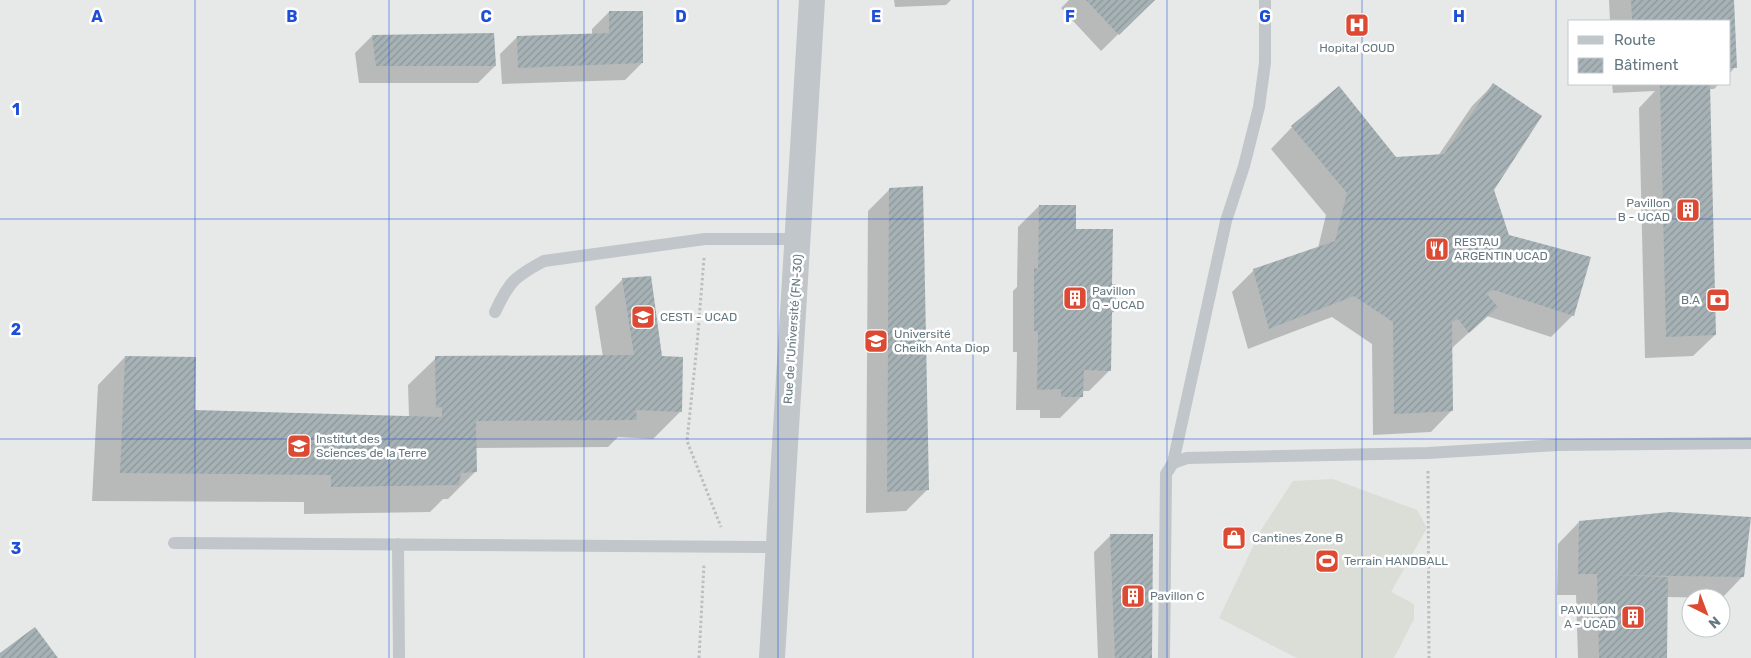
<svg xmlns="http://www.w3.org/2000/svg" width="1751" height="658" font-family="Rubik,sans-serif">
  <defs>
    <pattern id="building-hatch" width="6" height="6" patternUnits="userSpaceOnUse" patternTransform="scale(1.25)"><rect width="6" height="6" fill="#a7b2b6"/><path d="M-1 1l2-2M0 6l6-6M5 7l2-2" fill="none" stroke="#8c9699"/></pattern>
  </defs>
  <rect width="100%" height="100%" fill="#f9f9f7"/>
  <!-- built -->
  <path fill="#e7e9e8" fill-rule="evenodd" d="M0,0H1751V658H0ZM1570,21H1730V84H1570ZM1691,598H1721V628H1691Z"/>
  <!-- grass -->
  <path fill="#daded6" d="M1333,479L1417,510L1427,528L1391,592L1414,604V619L1394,658H1297L1219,618L1261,530L1293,481Z"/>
  <!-- shadow -->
  <path fill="#0003" d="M894,0H951L946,5L895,7Z
    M1069,0H1153L1101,51L1061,8Z
    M1609,0H1733L1735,67L1730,73V21H1610Z
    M609,12L642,63L625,80L502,84L500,54L517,37L592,35V29Z
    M372,36L495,66L478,83H359L355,53Z
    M1494,84L1493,190L1508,236L1573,315L1551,337L1487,316L1451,349L1452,410L1431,432L1373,435L1372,344L1332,317L1248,349L1232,292L1254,270L1318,248L1326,215L1271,149L1292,127L1395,158L1438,156L1472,106Z
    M1612,84H1719L1714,89H1709L1715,335L1693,356L1645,358L1639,108L1655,91L1613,93Z
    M890,189L927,490L906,511L866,513L868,211Z
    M1039,206L1075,230L1111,285L1114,311L1110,315V370L1089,391H1082V396L1060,418H1040V410H1016L1017,352H1013V291L1017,287L1018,227Z
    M623,279L661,358L681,411L653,439L618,437L608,447L475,448L476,471L448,499H443L430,512L304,514V502L92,501L98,385L125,357L194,411L409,417L408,385L436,358L603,357L595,307Z
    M1579,522L1743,576L1722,598L1667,597L1666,658H1578L1576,595H1557L1558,544Z
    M1111,535L1150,658H1098L1094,552Z"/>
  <!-- building -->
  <path fill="url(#building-hatch)" d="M1086,0H1155L1119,35Z
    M1631,0H1734L1737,68H1730V21H1632Z
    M609,11H643V63L518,68L517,36L609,33Z
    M494,33L496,66H376L372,35Z
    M1493,83L1542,116L1494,190L1509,235L1591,257L1574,316L1494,290L1486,293L1498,307L1469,333L1458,319L1452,322L1453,411L1394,414L1393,322L1354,296L1269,329L1253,269L1335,241L1347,193L1291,126L1339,86L1396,157L1444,154Z
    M1692,84H1710L1716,335L1666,337L1660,85Z
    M923,186L929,490L887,492L889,188Z
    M1039,205H1076V229H1113L1112,284H1116V311L1112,312L1111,371L1084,370L1083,397H1061V389L1037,390L1038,331H1034V268L1038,269Z
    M651,276L662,356L683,357L682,412L636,410L637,420L476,421L477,472L461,473L459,485L331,487V475L120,473L125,356L196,357L195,410L442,417V407L436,408L435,356L634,355L622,278Z
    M1669,512L1751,517L1744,577L1609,575L1668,577L1667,658H1599L1597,574H1578L1579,521Z
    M1110,534H1153L1152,658H1115Z
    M35,627L58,658H0V653Z"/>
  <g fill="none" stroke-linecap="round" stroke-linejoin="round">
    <!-- path -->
    <path stroke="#bbbfc1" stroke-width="3" stroke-dasharray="2.5 2.5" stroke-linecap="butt" d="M704,258L697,345L687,441L721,527
      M1428,471L1429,658
      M699,658L704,564"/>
    <!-- service -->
    <path stroke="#c0c6c9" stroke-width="12" d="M495,312C509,282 514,277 544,261L705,239H799
      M1173,463L1226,221L1244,166L1259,107L1265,63V0
      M174,543L779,547
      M398,544L399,658
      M1164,658L1166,474L1173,463L1187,458L1428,453L1558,445L1751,443"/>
    <!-- minor -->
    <path stroke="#c0c6c9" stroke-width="26" d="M772,658L812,0"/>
  </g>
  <!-- grid -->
  <path fill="none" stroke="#1d4ed8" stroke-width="1" stroke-opacity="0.55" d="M195,0V658M389,0V658M584,0V658M778,0V658M973,0V658M1167,0V658M1362,0V658M1556,0V658M0,219H1751M0,439H1751"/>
  <!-- icons -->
  <defs>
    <g id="hospital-square" transform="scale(1.25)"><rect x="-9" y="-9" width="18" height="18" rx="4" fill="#dd4a33" stroke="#fff"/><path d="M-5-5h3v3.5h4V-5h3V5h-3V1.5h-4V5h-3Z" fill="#fff"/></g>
    <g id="building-square" transform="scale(1.25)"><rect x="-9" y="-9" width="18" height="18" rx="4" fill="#dd4a33" stroke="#fff"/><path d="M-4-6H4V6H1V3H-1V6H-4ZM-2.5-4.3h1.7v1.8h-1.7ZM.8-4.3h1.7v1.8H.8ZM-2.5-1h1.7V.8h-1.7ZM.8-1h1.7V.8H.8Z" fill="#fff"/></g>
    <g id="restaurant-square" transform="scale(1.25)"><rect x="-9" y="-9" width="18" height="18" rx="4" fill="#dd4a33" stroke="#fff"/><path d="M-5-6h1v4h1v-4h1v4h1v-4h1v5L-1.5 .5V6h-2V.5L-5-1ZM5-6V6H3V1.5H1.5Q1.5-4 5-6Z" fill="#fff"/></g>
    <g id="bank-square" transform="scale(1.25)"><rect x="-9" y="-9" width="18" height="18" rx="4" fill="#dd4a33" stroke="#fff"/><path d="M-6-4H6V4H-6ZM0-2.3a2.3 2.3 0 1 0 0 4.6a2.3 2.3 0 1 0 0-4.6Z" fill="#fff"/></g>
    <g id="university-square" transform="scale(1.25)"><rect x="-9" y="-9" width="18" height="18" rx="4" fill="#dd4a33" stroke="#fff"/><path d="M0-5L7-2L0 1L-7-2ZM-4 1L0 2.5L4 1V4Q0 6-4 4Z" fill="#fff"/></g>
    <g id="shop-square" transform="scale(1.25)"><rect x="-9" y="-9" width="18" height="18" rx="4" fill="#dd4a33" stroke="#fff"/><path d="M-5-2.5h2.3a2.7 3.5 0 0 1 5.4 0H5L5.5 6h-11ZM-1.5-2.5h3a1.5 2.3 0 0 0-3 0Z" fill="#fff"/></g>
    <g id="stadium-square" transform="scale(1.25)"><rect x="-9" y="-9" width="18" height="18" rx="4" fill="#dd4a33" stroke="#fff"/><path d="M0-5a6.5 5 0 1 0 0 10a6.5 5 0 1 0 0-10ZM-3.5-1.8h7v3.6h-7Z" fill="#fff"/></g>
  </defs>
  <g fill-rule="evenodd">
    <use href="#hospital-square" x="1357" y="25"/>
    <use href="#building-square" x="1688" y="210"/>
    <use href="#restaurant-square" x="1437" y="249"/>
    <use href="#building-square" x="1075" y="298"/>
    <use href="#bank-square" x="1718" y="300"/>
    <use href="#university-square" x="643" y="317"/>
    <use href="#university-square" x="876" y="341"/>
    <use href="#university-square" x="299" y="446"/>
    <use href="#shop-square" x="1234" y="538"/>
    <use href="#stadium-square" x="1327" y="561"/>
    <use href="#building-square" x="1133" y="596"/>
    <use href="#building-square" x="1633" y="617"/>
  </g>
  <g text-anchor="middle" stroke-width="5" stroke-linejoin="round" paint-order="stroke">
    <!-- poi labels -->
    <g font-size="12" fill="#657881" stroke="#fff" text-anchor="start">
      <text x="1357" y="52" text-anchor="middle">Hopital COUD</text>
      <text x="1670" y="207" text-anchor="end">Pavillon<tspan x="1670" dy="14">B - UCAD</tspan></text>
      <text x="1454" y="246">RESTAU<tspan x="1454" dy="14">ARGENTIN UCAD</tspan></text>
      <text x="1092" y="295">Pavillon<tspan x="1092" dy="14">Q - UCAD</tspan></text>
      <text x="1700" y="304" text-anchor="end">B.A</text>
      <text x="660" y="321">CESTI - UCAD</text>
      <text x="894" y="338">Université<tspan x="894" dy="14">Cheikh Anta Diop</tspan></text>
      <text x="316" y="443">Institut des<tspan x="316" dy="14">Sciences de la Terre</tspan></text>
      <text x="1252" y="542">Cantines Zone B</text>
      <text x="1344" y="565">Terrain HANDBALL</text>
      <text x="1150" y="600">Pavillon C</text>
      <text x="1616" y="614" text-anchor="end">PAVILLON<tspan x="1616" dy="14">A - UCAD</tspan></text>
    </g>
    <!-- street labels -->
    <g font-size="12" fill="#657881" stroke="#fff">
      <text transform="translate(793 329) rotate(-86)" y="4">Rue de l'Université (FN-30)</text>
    </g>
  </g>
  <g font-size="16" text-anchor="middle" font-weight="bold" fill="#1d4ed8" stroke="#fff" stroke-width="5" stroke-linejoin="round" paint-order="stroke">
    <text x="97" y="22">A</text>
    <text x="292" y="22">B</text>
    <text x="486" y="22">C</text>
    <text x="681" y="22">D</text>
    <text x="876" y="22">E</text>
    <text x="1070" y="22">F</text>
    <text x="1265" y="22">G</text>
    <text x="1459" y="22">H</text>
    <text x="16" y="115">1</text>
    <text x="16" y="335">2</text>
    <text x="16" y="554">3</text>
  </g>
  <!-- legend -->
  <rect x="1568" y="20" width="162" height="65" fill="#ffffff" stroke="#c1c9cd"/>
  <rect x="1578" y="36" width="25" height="8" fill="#c0c6c9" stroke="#c1c9cd"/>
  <text x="1614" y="45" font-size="15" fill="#657881">Route</text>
  <rect x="1578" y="58" width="25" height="15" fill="url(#building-hatch)" stroke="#c1c9cd"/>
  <text x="1614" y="70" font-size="15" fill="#657881">Bâtiment</text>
  <!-- north arrow -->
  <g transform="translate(1706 613) rotate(138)"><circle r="24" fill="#ffffff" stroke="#c1c9cd"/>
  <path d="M0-4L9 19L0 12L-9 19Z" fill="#dd4a33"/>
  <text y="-8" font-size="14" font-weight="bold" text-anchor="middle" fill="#657881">N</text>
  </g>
</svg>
